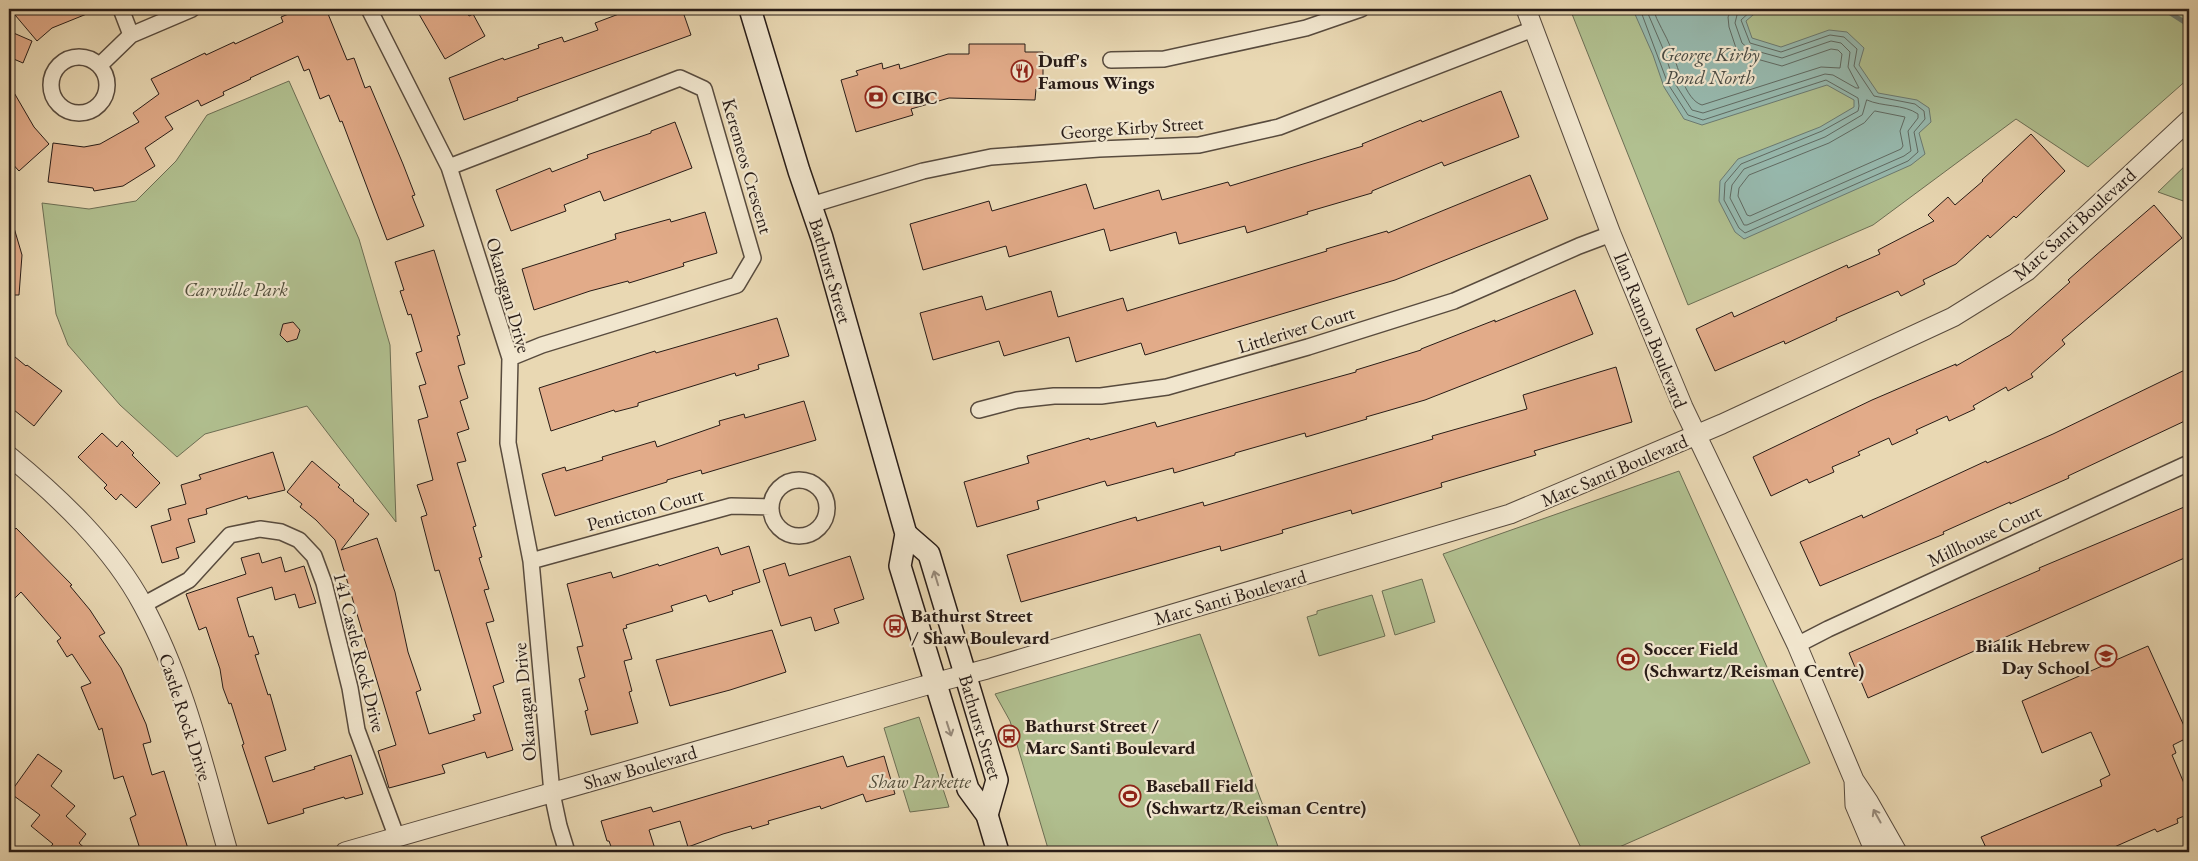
<svg xmlns="http://www.w3.org/2000/svg" width="2198" height="861" font-family="'EB Garamond',serif">
  <rect width="100%" height="100%" fill="#e9d8b3"/>
  <filter id="stains"><feTurbulence type="fractalNoise" baseFrequency=".004" numOctaves="4"/><feColorMatrix values="0 0 0 0 .2 0 0 0 0 .09 0 0 0 0 .02 0 0 0 .5 -.17"/></filter>
  <radialGradient id="worn" r=".72"><stop offset=".6" stop-color="#630" stop-opacity="0"/><stop offset="1" stop-color="#630" stop-opacity=".3"/></radialGradient>
  <!-- green -->
  <path fill="#b1c090" stroke="#6c6e54" d="M1570,9H2189V78L2088,167L2016,119L1873,225L1688,305Z
    M289,81L359,239L390,345L396,522L307,406L205,434L177,457L120,405L68,345L56,314L42,203L89,209L136,201L176,161L207,115Z
    M2189,162V203L2158,192Z
    M1679,471L1810,763L1608,852H1583L1443,554Z
    M1422,579L1435,622L1395,635L1382,591Z
    M1372,595L1385,636L1319,656L1307,617L1317,614V611Z
    M1200,634L1280,852H1049L1010,721L995,694Z
    M919,717L949,807L910,812L884,728Z"/>
  <!-- water -->
  <path fill="#97b9ae" stroke="#6b7a72" d="M1635,9H1760L1746,21L1752,38L1781,47L1829,30L1847,32L1864,48L1859,65L1878,93L1917,100L1929,108L1931,122L1919,133L1925,154L1911,165L1744,239L1735,232L1719,201L1720,181L1738,159L1820,127L1854,107V100L1827,85L1702,125L1684,119L1664,87L1653,55L1634,12Z"/>
  <g fill="none" stroke-linecap="round" stroke-linejoin="round">
    <!-- shore -->
    <path stroke="#606a62" stroke-width="1" d="M1640,9L1668,84L1688,115L1703,120L1826,80L1858,98L1859,106L1858,111L1822,131L1741,164L1725,183L1724,200L1739,228L1745,233L1908,161L1918,152L1914,132L1925,119L1924,111L1915,104L1874,96L1854,66L1857,49L1844,37L1830,35L1781,52L1750,43L1741,20L1753,9
      M1646,9L1664,51L1674,82L1692,110L1703,113L1825,74L1833,75L1856,88H1859L1848,67L1850,52L1841,43L1831,41L1782,58L1749,49L1742,43L1735,23L1737,15L1743,9
      M1653,9C1657,22 1666,35 1671,48C1677,64 1685,100 1702,105L1821,67L1840,68L1842,54L1838,50L1831,49L1782,66L1746,56L1736,48L1729,27L1728,17L1732,9
      M1867,100C1882,107 1904,104 1918,114V118L1908,131L1911,151L1904,156L1747,225H1744L1730,198L1732,185L1744,169L1825,137L1862,115Z
      M1875,111L1905,117L1900,131L1903,146L1901,149L1750,216L1747,215L1738,196L1739,188L1749,175L1829,143L1864,123Z"/>
    <!-- stream -->
    <path stroke="#6b7a72" stroke-width="5" d="M2164,9L2189,25"/>
  </g>
  <!-- building -->
  <path fill="#e2ab89" stroke="#281c17" d="M10,9H99L52,28L37,41Z
    M301,9H326L347,60L354,58L365,88L370,86L403,164L415,195L412,196L424,226L387,240L342,121L340,122L329,95L320,99L309,69L304,71L298,56L250,78L251,79L223,92L224,95L201,106L198,100L165,117L173,129L145,148L155,166L123,186L94,191L93,188L48,182L53,143L84,147L100,144L139,122L133,113L159,94L151,79L205,53L206,55L234,42L235,44L283,22L281,17Z
    M416,9H464L469,16L473,14L485,36L445,59Z
    M632,9H682L691,35L517,98L518,100L464,120L449,78L503,58L504,60L539,48L538,45L562,37L564,42L598,30L595,23Z
    M9,31L32,41L23,63L9,57Z
    M969,44H1025V52H1043V89H1036L1035,100L949,98L911,109L913,115L856,132L841,80L858,75L856,71L882,63L883,69L899,64L900,69L948,54H969Z
    M9,84L34,127L49,144L19,171L9,160Z
    M1501,91L1519,137L1444,166L1442,162L1372,191V193L1307,212L1308,214L1247,233L1245,226L1179,244L1176,232L1110,251L1104,229L1009,257L1006,246L923,270L910,224L989,201L992,211L1086,184L1094,209L1159,190L1162,200L1228,182L1230,186L1363,146L1362,144L1421,120L1422,122Z
    M675,122L692,168L604,201L600,191L564,205L566,211L511,231L496,190L550,168L552,172L588,158L587,155L651,133V131Z
    M2031,134L2065,171L2016,218L2014,216L1990,238L1988,235L1956,264L1923,280L1925,284L1901,296L1898,291L1836,318L1837,320L1785,344L1784,341L1715,371L1696,329L1732,312L1734,317L1847,265L1848,268L1880,254L1878,250L1934,221L1928,215L1948,197L1955,205L1983,181L1982,180Z
    M1530,175L1548,219L1395,280L1145,355L1141,343L1076,362L1069,337L1004,356L999,341L933,360L920,313L982,296L986,310L1051,291L1058,317L1123,298L1127,311L1327,251L1326,249L1387,231L1388,233Z
    M2154,205L2182,238L2062,340L2065,344L2031,374L2033,377L2008,391L2006,387L1973,406L1975,409L1949,421L1947,416L1916,430L1918,433L1892,445L1889,438L1858,452L1860,455L1832,467L1834,472L1809,483L1807,479L1771,496L1753,457L1872,400L1956,364V366L2010,335L2070,282L2068,280L2096,255Z
    M705,212L717,253L683,263L684,266L629,283L628,281L590,291L534,310L522,269L616,239L615,234L670,219L671,222Z
    M12,221L22,255L19,295H9V222Z
    M434,250L460,335L457,336L465,364L458,366L468,398L460,401L469,429L457,433L466,461L457,463L476,526L473,527L482,557L479,558L489,589L484,590L494,621L486,623L504,682L493,686L513,750L487,758L485,752L442,765L445,773L389,788L378,751L396,745L335,540L316,520L300,507L302,504L287,492L312,461L340,485L338,487L354,500L353,501L369,514L341,550L377,538L395,592L408,652L421,690L416,692L429,734L475,720L473,715L481,713L439,570L435,571L421,517L427,515L417,485L433,480L418,420L428,417L419,386L426,384L416,353L422,351L411,314L408,315L400,291L404,290L395,262Z
    M1575,290L1593,334L1517,364L1425,400L1366,417L1367,419L1306,437L1305,433L1235,453V455L1174,473L1173,468L1107,486L1105,481L1037,501L1039,509L977,527L964,482L1029,463L1027,456L1089,438L1090,440L1155,422L1157,427L1356,372V370L1421,350V349L1495,320V322Z
    M777,318L789,356L758,365L759,369L736,376L735,373L638,403V406L615,412L614,410L551,431L539,388L655,351L656,353Z
    M293,322L300,330L297,339L287,342L280,335L283,324Z
    M9,352L26,366L27,365L62,391L34,426L9,406Z
    M1616,367L1632,422L1534,451L1536,455L1441,483L1442,487L1352,514L1351,510L1282,530L1283,533L1221,551L1220,546L1021,602L1007,555L1136,517L1137,521L1203,502L1204,506L1433,439L1432,436L1527,409L1523,395Z
    M2189,368V419L2068,476L2069,478L2010,504V502L1943,532L1944,534L1820,586L1800,542L1862,515L1863,518L1986,461L1987,463L2053,434Z
    M804,401L816,440L702,474L701,470L667,480V482L555,516L542,474L565,467L566,471L603,460L602,457L655,441L657,447L720,425L719,421L744,414L745,418Z
    M102,433L117,447L122,441L134,453L132,455L160,483L136,508L121,494L116,500L104,488L107,485L78,457Z
    M273,452L285,490L248,499L247,496L206,509L207,514L188,519L195,542L176,548L179,558L162,563L151,526L171,520L168,509L186,504L181,485L201,479L199,475Z
    M2189,505V556L1868,698L1849,653L2040,570L2039,568Z
    M16,528L72,585L70,586L90,610L105,633L99,636L121,668L146,724L151,742L143,744L152,775L164,771L189,852H141L130,818L136,815L123,776L114,779L102,728L99,730L81,687L91,683L72,654L67,657L57,641L61,638L21,592L9,604V536Z
    M749,546L760,582L732,591L733,594L709,602L706,595L671,606L673,611L626,625L627,628L623,629L632,659L624,661L632,691L629,692L638,723L591,735L585,711L588,710L579,679L585,677L577,647L583,646L567,584L611,572L613,578L658,564L659,566L718,547L721,555Z
    M259,553L262,563L281,557L285,572L304,566L316,603L299,608L295,594L275,600L272,587L237,598L249,637L253,636L259,654L255,655L268,695L270,694L286,750L265,757L273,782L315,769L314,767L351,755L363,794L345,799L344,797L303,809L304,813L268,824L242,745L244,744L231,703L229,704L223,688L220,669L206,627L199,630L186,594L246,574L241,558Z
    M850,556L864,599L834,609L839,623L815,631L811,617L781,626L763,570L785,563L789,576Z
    M772,630L786,672L730,690L670,706L656,660Z
    M2148,646L2189,737L2173,745L2176,753L2172,755L2189,795V814L2177,819L2178,823L2157,832L2155,829L2103,852H1988L1981,837L2102,786L2100,780L2110,775L2091,732L2042,753L2022,701Z
    M38,754L62,771L51,786L75,806L66,816L86,834L79,843L89,852H46L53,844L31,826L40,815L10,793Z
    M843,756L847,767L884,756L895,794L866,802L863,794L821,809L820,806L768,821L769,824L752,829L751,826L723,834L688,847L680,821L649,830L656,852H613L609,841H607L601,821L651,807L653,812Z"/>
  <g fill="none" stroke-linecap="round" stroke-linejoin="round">
    <!-- minor casing -->
    <g stroke="#584b3e" stroke-width="18">
      <path id="minor" d="M121,9L131,35
        M369,9L449,167L510,358L508,443L531,561L552,793L559,826L567,852
        M51 85a28 28 0 1 1 56 0a28 28 0 1 1-56 0Z
        M1111,60L1164,59L1306,28L1361,9
        M100,65L131,35L192,9
        M449,167L680,78L704,89L753,258L737,285L542,345L510,358
        M811,205L923,171L991,157L1099,149L1199,145L1279,127L1533,29
        M979,410L1017,400L1054,396H1101L1167,387L1308,347L1454,301L1579,246L1611,234
        M771 508a28 28 0 1 1 56 0a28 28 0 1 1-56 0Z
        M531,561L731,506L770,507
        M143,605L189,580L230,535L260,529L281,532L299,540L314,556L324,583L350,688L357,730L397,838
        M1797,645L1828,629L2189,463"/>
    </g>
    <!-- tertiary casing -->
    <g stroke="#584b3e" stroke-width="21">
      <path id="tertiary" d="M1526,9L1611,234L1683,407L1797,645L1854,780L1868,801L1897,852
        M9,456C59,497 112,547 143,605C185,682 204,769 228,852
        M1854,780L1855,805L1875,852
        M345,852L934,683L987,669L1510,514L1722,424L1953,317L2027,271L2189,120"/>
    </g>
    <!-- secondary casing -->
    <g stroke="#281c17" stroke-width="24">
      <g id="secondary">
        <path id="s1" d="M750,9L799,171L822,238L906,534L900,566L968,789L987,815L998,852"/>
        <path id="s2" d="M906,534L929,554L997,780L987,815"/>
      </g>
    </g>
    <!-- minor -->
    <use href="#minor" stroke="#f1e6ce" stroke-width="15"/>
    <!-- tertiary -->
    <use href="#tertiary" stroke="#f1e6ce" stroke-width="19"/>
    <!-- secondary -->
    <use href="#secondary" stroke="#f1e6ce" stroke-width="21"/>
  </g>
  <!-- one-way arrows -->
  <defs><path id="oneway-shaft" d="M-6 0H5M1.5-3L5.5 0L1.5 3" fill="none" stroke-width="1.6" stroke-linecap="round" stroke-linejoin="round" transform="scale(1.25)"/></defs>
  <g stroke="#978b7c">
    <use href="#oneway-shaft" transform="translate(936 578) rotate(-107)"/>
    <use href="#oneway-shaft" transform="translate(949 729) rotate(72)"/>
    <use href="#oneway-shaft" transform="translate(1877 816) rotate(-119)"/>
  </g>
  <!-- icons -->
  <defs>
    <g id="restaurant-ring" transform="scale(1.125)"><circle r="9.5" fill="#f1e6ce" stroke="#8f2418" stroke-width="1.5"/><path d="M-5-6h1v4h1v-4h1v4h1v-4h1v5L-1.5 .5V6h-2V.5L-5-1ZM5-6V6H3V1.5H1.5Q1.5-4 5-6Z" fill="#8f2418"/></g>
    <g id="bank-ring" transform="scale(1.125)"><circle r="9.5" fill="#f1e6ce" stroke="#8f2418" stroke-width="1.5"/><path d="M-6-4H6V4H-6ZM0-2.3a2.3 2.3 0 1 0 0 4.6a2.3 2.3 0 1 0 0-4.6Z" fill="#8f2418"/></g>
    <g id="bus-ring" transform="scale(1.125)"><circle r="9.5" fill="#f1e6ce" stroke="#8f2418" stroke-width="1.5"/><path d="M-5-6H5V4H4V6H2V4H-2V6H-4V4H-5ZM-3.5-4V0h7V-4ZM-3.5 1.2v1.5H-2V1.2ZM2 1.2v1.5H3.5V1.2Z" fill="#8f2418"/></g>
    <g id="school-ring" transform="scale(1.125)"><circle r="9.5" fill="#f1e6ce" stroke="#8f2418" stroke-width="1.5"/><path d="M0-5L7-2L0 1L-7-2ZM-4 1L0 2.5L4 1V4Q0 6-4 4Z" fill="#8f2418"/></g>
    <g id="stadium-ring" transform="scale(1.125)"><circle r="9.5" fill="#f1e6ce" stroke="#8f2418" stroke-width="1.5"/><path d="M0-5a6.5 5 0 1 0 0 10a6.5 5 0 1 0 0-10ZM-3.5-1.8h7v3.6h-7Z" fill="#8f2418"/></g>
  </defs>
  <g fill-rule="evenodd">
    <use href="#restaurant-ring" x="1022" y="71"/>
    <use href="#bank-ring" x="876" y="97"/>
    <use href="#bus-ring" x="895" y="626"/>
    <use href="#school-ring" x="2106" y="656"/>
    <use href="#stadium-ring" x="1628" y="659"/>
    <use href="#bus-ring" x="1009" y="736"/>
    <use href="#stadium-ring" x="1130" y="796"/>
  </g>
  <g text-anchor="middle" stroke-width="4.5" stroke-linejoin="round" paint-order="stroke">
    <!-- poi labels -->
    <g font-size="19" font-weight="bold" fill="#281c17" stroke="#f1e6ce" text-anchor="start">
      <text x="1038" y="67">Duff's<tspan x="1038" dy="22">Famous Wings</tspan></text>
      <text x="892" y="104">CIBC</text>
      <text x="911" y="622">Bathurst Street<tspan x="911" dy="22">/ Shaw Boulevard</tspan></text>
      <text x="2090" y="652" text-anchor="end">Bialik Hebrew<tspan x="2090" dy="22">Day School</tspan></text>
      <text x="1644" y="655">Soccer Field<tspan x="1644" dy="22">(Schwartz/Reisman Centre)</tspan></text>
      <text x="1025" y="732">Bathurst Street /<tspan x="1025" dy="22">Marc Santi Boulevard</tspan></text>
      <text x="1146" y="792">Baseball Field<tspan x="1146" dy="22">(Schwartz/Reisman Centre)</tspan></text>
    </g>
    <!-- street labels -->
    <g font-size="19" fill="#281c17" stroke="#f1e6ce">
      <text transform="translate(1132 127) rotate(-4)" y="7">George Kirby Street</text>
      <text transform="translate(748 166) rotate(74)" y="7">Keremeos Crescent</text>
      <text transform="translate(2074 224) rotate(-42)" y="7">Marc Santi Boulevard</text>
      <text dy="7" stroke="none"><textPath href="#s1" startOffset="274">Bathurst Street</textPath></text>
      <text transform="translate(509 295) rotate(74)" y="7">Okanagan Drive</text>
      <text transform="translate(1296 329) rotate(-17)" y="7">Littleriver Court</text>
      <text transform="translate(1651 330) rotate(68)" y="7">Ilan Ramon Boulevard</text>
      <text transform="translate(1614 470) rotate(-23)" y="7">Marc Santi Boulevard</text>
      <text transform="translate(645 509) rotate(-15)" y="7">Penticton Court</text>
      <text transform="translate(1984 535) rotate(-25)" y="7">Millhouse Court</text>
      <text transform="translate(1230 597) rotate(-16)" y="7">Marc Santi Boulevard</text>
      <text transform="translate(360 652) rotate(76)" y="7">141 Castle Rock Drive</text>
      <text transform="translate(524 702) rotate(-95)" y="7">Okanagan Drive</text>
      <text transform="translate(186 717) rotate(72)" y="7">Castle Rock Drive</text>
      <text dy="7" stroke="none"><textPath href="#s2" startOffset="211">Bathurst Street</textPath></text>
      <text transform="translate(640 767) rotate(-16)" y="7">Shaw Boulevard</text>
    </g>
    <!-- park labels -->
    <g font-size="19" font-style="italic" fill="#514d3b" stroke="#f1e6ce">
      <text x="236" y="296">Carrville Park</text>
      <text x="920" y="788">Shaw Parkette</text>
    </g>
    <!-- water labels -->
    <g font-size="20" font-style="italic" fill="#494b44" stroke="#f1e6ce">
      <text x="1710" y="61">George Kirby<tspan x="1710" dy="23">Pond North</tspan></text>
    </g>
  </g>
  <!-- margin -->
  <rect width="2198" height="861" fill="none" stroke="#e9d8b3" stroke-width="30"/>
  <rect x="10" y="10" width="2178" height="841" fill="none" stroke="#281c17" stroke-width="2.5"/>
  <rect x="15" y="15" width="2168" height="831" fill="none" stroke="#281c17"/>
  <rect width="100%" height="100%" filter="url(#stains)"/>
  <rect width="100%" height="100%" fill="url(#worn)"/>
</svg>
